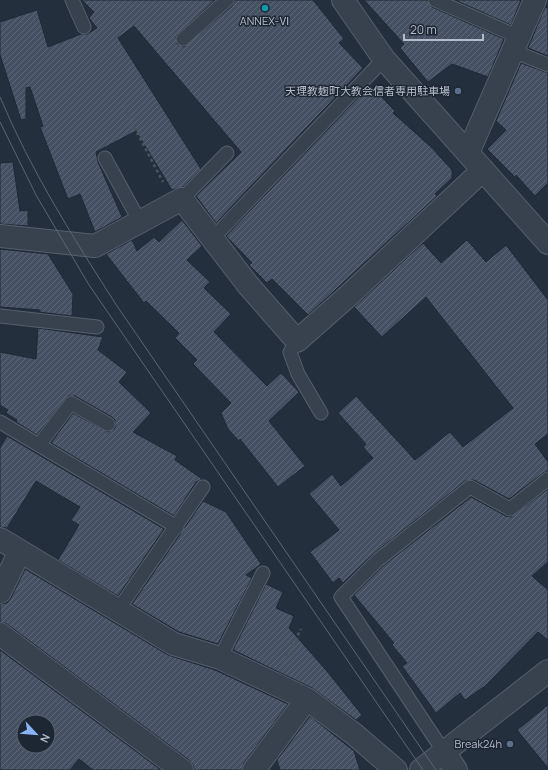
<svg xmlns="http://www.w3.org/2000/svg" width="548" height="770" font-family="Manrope,'Noto Sans JP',sans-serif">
  <defs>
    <pattern id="building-hatch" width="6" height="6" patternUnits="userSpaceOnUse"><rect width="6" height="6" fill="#455162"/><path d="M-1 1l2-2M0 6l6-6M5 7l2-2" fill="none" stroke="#5d6877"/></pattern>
  </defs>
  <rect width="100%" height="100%" fill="#242f3e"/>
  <!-- building -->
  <path fill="url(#building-hatch)" stroke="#1f2835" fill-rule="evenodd" d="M82,0H215L176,36L177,44L184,47L232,6L235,0H313L344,39L339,43L363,68L216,223L196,196L241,152L134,26L118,38L201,169L183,187L172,190L136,131L96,152L98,162L122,217L95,232L80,194L68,199L40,127L43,126L30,87L26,88V119L21,120L0,55V22L37,10L48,47L81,34H87L97,28L89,18L94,12Z
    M364,0H427L432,7L504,39L488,77L452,64L428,82L400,48L404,44Z
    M455,0H521L511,25Z
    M545,7L548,8V56L528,48Z
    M521,63L548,73V183L535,196L516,175L515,177L487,149L506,130L496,121Z
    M370,85L395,111L393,113L431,147L452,170V178L435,194L437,196L308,315L272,279L267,283L249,265L252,263L226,236Z
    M13,162L20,211L28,210V226L0,224V163Z
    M182,220L202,246L187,260L210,282L204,288L231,314L214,332L267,386L281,373L299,392L269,421L305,466L278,487L240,439L239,441L228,429L221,413L231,403L193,364L197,360L175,338L179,333L146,301L144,303L106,254L132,240L137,251L154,237L159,242Z
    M467,240L486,262L506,245L548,300V434L535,444L548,462V471L543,473L509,499L474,480L465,481L373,554L343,583L339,578L333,583L310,552L339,530L309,494L332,474L341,486L373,458L363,447L366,444L338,413L356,396L415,460L450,432L463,447L513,408L426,297L382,337L354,307L423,243L441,263Z
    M0,249L48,254L73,294L72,316L39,312L40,310L0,307Z
    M38,328L103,337L98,350L127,372L119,382L151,413L133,432L177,456L175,460L202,479L196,482L174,516L51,443L73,413L108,432L115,428V420L112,417L75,396H68L37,435L16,422L17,420L6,413L8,410L0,405V352L36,359Z
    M7,436L164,529L118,596L58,560L79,525L71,520L80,507L36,481L7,528L0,527V448Z
    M548,489V562L532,576L548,590V640L538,632L485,686L465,700L460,693L436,713L402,666L407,663L392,645L394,643L354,595L383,566L471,497L506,516L511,517Z
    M203,501L226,512L261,564L246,575L252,578L218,644L179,632L132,604Z
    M25,569L168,655L215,670L288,704L244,763L242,770H194L193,765L189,760L7,624L0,622V604L7,603L11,598Z
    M266,584L283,592L276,608L294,616L289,628L326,670L362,715L356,720L312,688L233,650Z
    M0,650L161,770H93L79,759L70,770H0ZM24,722H48V746H24Z
    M548,705V768L517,730Z
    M310,716L354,751L360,770H280L277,760Z"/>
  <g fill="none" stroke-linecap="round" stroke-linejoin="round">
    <!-- service casing -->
    <g stroke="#565f6c" stroke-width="15">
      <path id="service" d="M72,0L84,27
        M435,0L519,37
        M183,39L227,0
        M513,51L548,65
        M105,158L140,222
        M182,199L227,153
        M213,238L384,59
        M0,316L97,327
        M297,341L290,352L298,374L321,413
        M0,422L177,527
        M39,445L71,403L108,424
        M118,610L203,487
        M220,658L263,573
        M444,752L341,597L378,560L470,487L510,509L548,479"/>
    </g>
    <!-- minor casing -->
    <g stroke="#565f6c" stroke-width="24">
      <path id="minor" d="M468,153L535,0
        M0,236L95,246L182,199L248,285L297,341L348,296L483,170
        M0,539L174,644L220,658L307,699L354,734L396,770
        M0,592L20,551
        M0,634L182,770
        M444,752L456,770
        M254,770L307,699"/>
    </g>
    <!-- tertiary casing -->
    <g stroke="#565f6c" stroke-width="24">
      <path id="tertiary" d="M343,0L384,59L548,243
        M421,770L548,671"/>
    </g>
    <!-- path -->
    <path stroke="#44595c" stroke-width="2.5" stroke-dasharray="3 3" stroke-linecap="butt" d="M123,106L163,182
      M284,662L301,629"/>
    <!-- service -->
    <use href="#service" stroke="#38414e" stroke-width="13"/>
    <!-- minor -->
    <use href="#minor" stroke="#38414e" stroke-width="22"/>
    <!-- tertiary -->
    <use href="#tertiary" stroke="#38414e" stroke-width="22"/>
    <!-- tram -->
    <path stroke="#5a6575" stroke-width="1" d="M0,97C31,171 74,239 117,306L436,770
      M0,122L36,195L89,285L423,770"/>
  </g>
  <!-- markers -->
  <circle fill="#0f9aa8" stroke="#1d2633" stroke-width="1.5" cx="265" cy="8" r="4"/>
  <g fill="#5c6f8a" stroke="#1d2633" stroke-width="1.5">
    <circle cx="458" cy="91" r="4"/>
    <circle cx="510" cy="744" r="4"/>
  </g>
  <g text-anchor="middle" stroke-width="3" stroke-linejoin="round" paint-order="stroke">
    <!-- poi labels -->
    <g font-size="11" fill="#b4bcc9" stroke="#1d2633" text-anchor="end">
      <text x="265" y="25" text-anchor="middle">ANNEX-Ⅵ</text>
      <text x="450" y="95">天理教麹町大教会信者専用駐車場</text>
      <text x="502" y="748">Break24h</text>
    </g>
  </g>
  <!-- north arrow -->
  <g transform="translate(36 734) rotate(116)"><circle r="19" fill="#1d2633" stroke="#59626f"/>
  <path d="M0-3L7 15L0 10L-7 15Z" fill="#8ab4f8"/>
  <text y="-6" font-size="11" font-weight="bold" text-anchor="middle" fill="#b4bcc9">N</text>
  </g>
  <!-- scale -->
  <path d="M404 34v6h79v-6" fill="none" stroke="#b4bcc9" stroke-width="2"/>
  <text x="410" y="34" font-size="12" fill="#b4bcc9" stroke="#1d2633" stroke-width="3" paint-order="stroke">20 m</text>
</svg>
